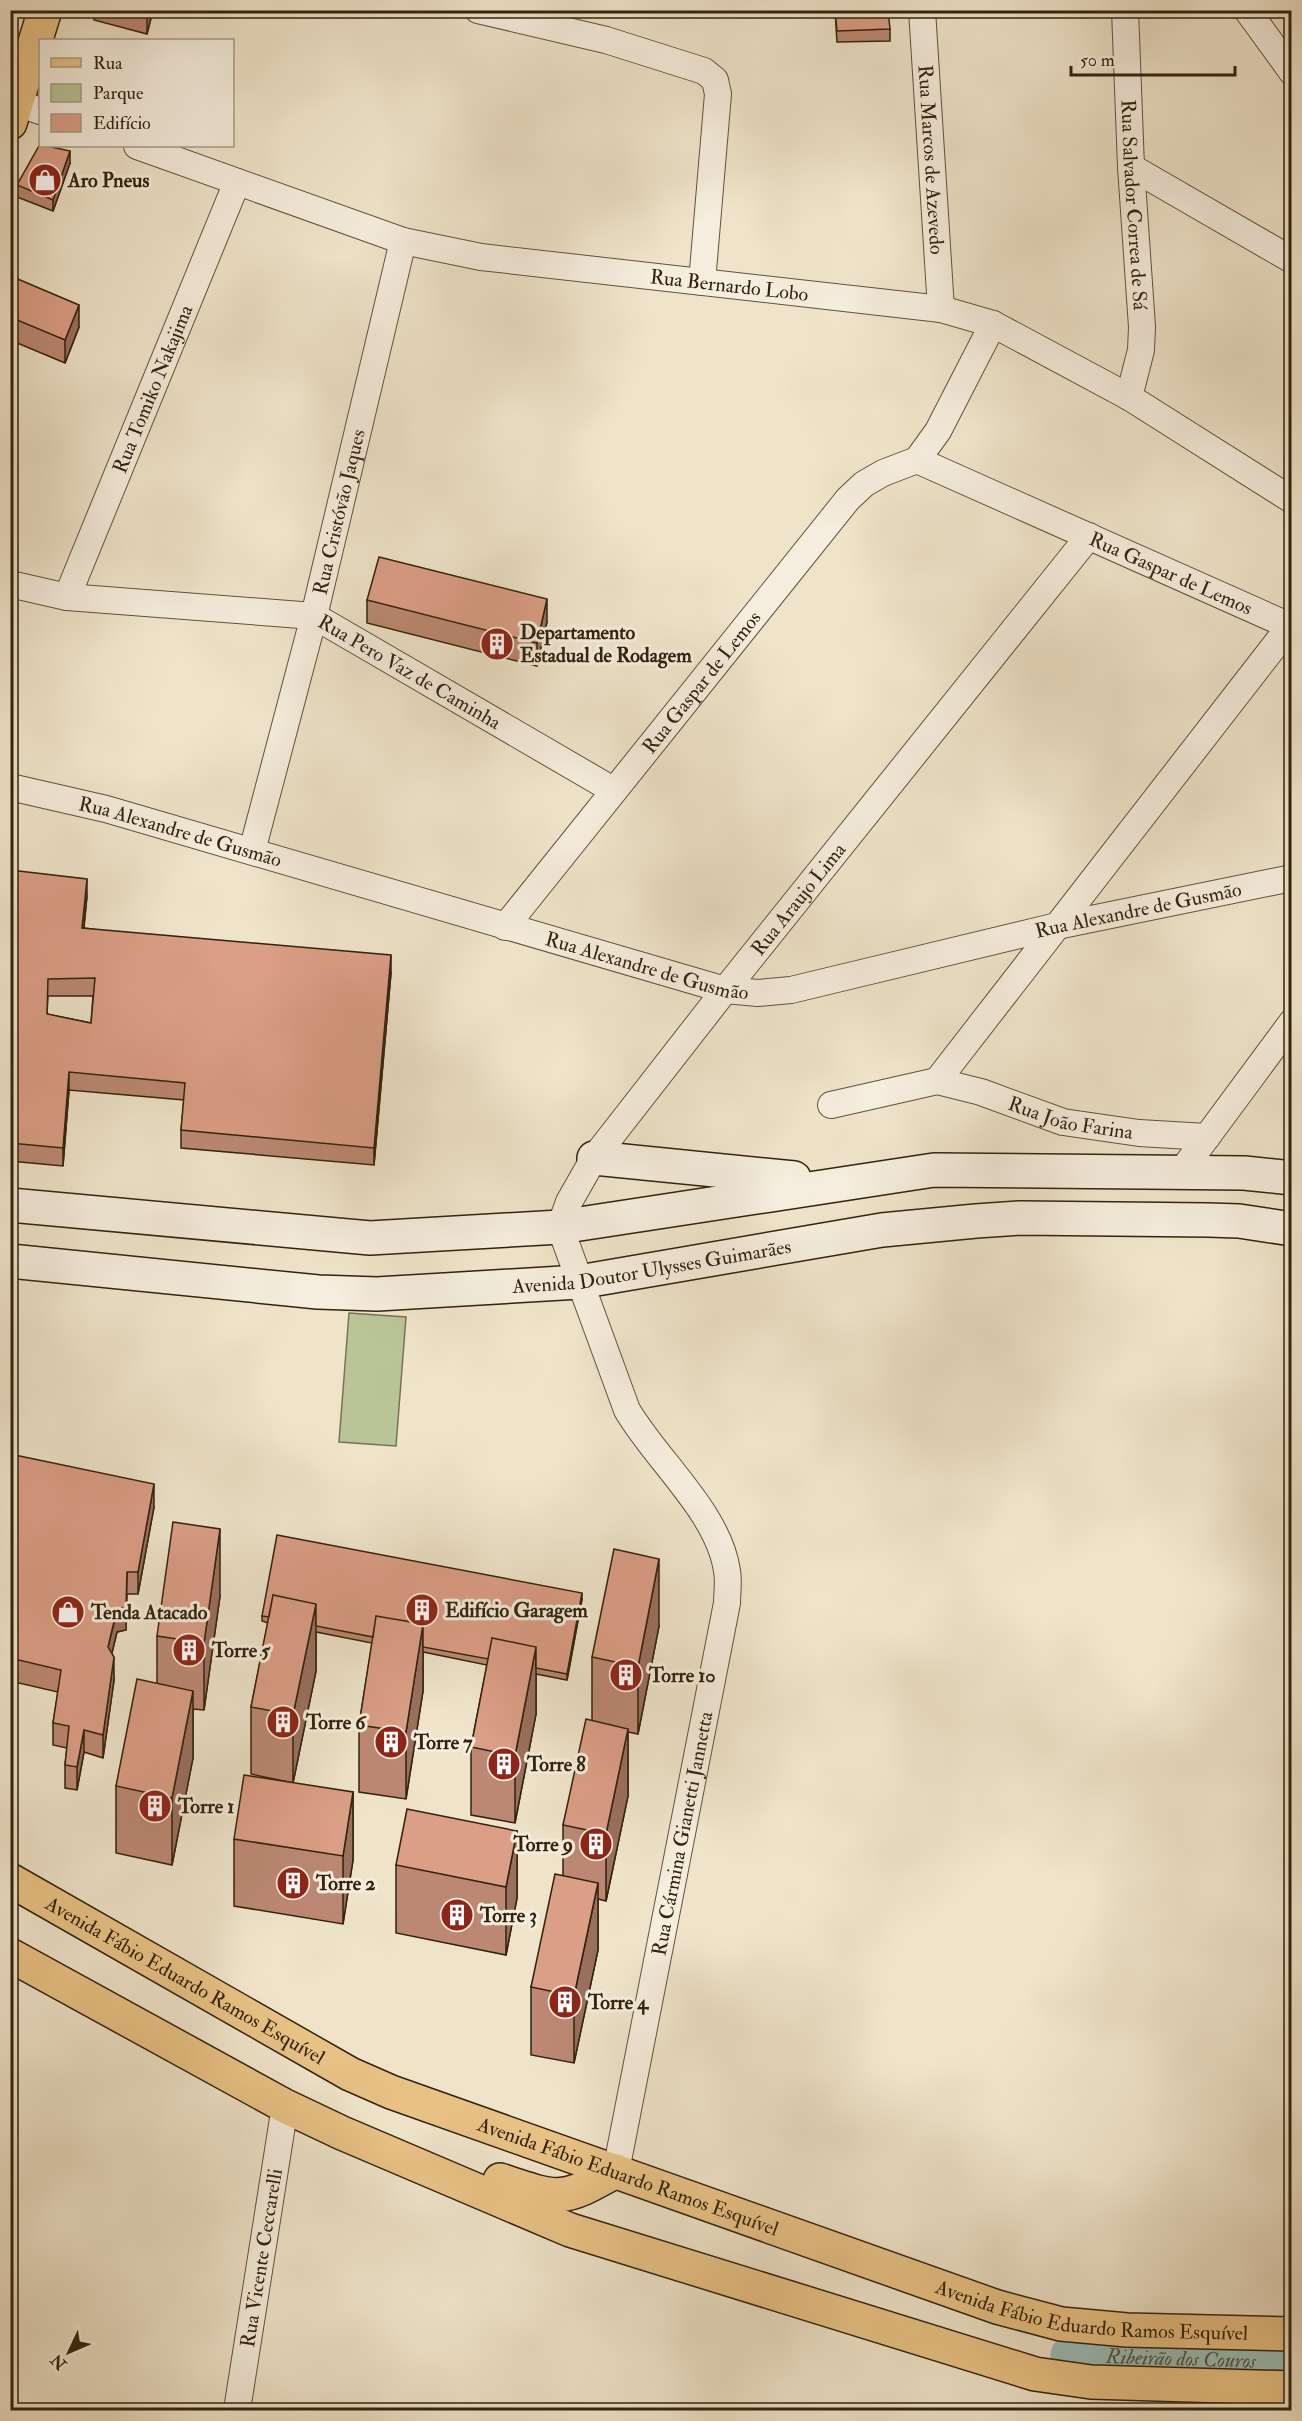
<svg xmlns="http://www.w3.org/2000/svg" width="1302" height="2421" font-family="'IM FELL Double Pica',serif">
  <rect width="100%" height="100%" fill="#efe4ca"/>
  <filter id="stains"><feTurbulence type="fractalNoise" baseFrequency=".00333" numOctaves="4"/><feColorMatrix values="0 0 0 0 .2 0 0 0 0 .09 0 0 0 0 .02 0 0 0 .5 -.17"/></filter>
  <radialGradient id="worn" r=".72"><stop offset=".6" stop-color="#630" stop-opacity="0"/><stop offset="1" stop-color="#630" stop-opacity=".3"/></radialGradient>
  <!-- green -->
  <path fill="#b9c497" stroke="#767352" stroke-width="1.5" d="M349,1313L406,1317L396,1446L339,1442Z"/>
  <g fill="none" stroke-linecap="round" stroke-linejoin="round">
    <!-- river -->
    <path stroke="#9abeb9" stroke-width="39" id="s1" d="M1070,2355L1292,2362"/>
    <!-- street casing -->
    <g stroke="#61523c" stroke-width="28">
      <g id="street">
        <path d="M478,10L606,40L704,71L715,80L718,94L702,282"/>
        <path id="s2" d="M922,10L941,309"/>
        <path id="s3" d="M1125,10L1131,167L1142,327L1141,350L1129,397"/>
        <path d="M1247,10L1292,72"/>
        <path d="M18,103L40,111"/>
        <path id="s4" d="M137,146L403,241L481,257L941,309L993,324L1129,397L1292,500"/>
        <path d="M1131,167L1292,260"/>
        <path id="s5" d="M917,460L1292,627"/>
        <path id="s6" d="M10,584L67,597L314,616L613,790"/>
        <path id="s7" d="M67,597L237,182"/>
        <path id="s8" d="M10,787L106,809L725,990L758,993L791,990L1057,926L1292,878"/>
        <path id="s9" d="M252,851L314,616L403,241"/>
        <path id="s10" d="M505,927L848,499L864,484L883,473L917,460L938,431L993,324"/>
        <path d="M937,1081L1290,626"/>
        <path id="s11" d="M831,1105L937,1081L981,1092L1063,1122L1139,1133L1207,1137"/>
        <path d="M1181,1172L1292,1022"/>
        <path id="s12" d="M616,2171L727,1603C727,1593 729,1581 727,1571C719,1513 656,1460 627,1410L560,1227L569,1202L594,1158L725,990L1089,536"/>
        <path id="s13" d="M237,2410L285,2106"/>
      </g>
    </g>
    <!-- secondary casing -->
    <g stroke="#32220c" stroke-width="36">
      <g id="secondary">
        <path d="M594,1158L794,1178"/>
        <path d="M10,1205L370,1238L560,1227L934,1170L1244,1173L1292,1178"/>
        <path id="s14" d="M10,1261L318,1292L377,1294L579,1282L882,1230L976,1221L1020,1218L1208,1220L1239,1221L1292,1229"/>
      </g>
    </g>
    <!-- primary casing -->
    <g stroke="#32220c" stroke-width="36">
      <path id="primary" d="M10,123L45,10"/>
    </g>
    <!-- highway casing -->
    <g stroke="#32220c" stroke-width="36">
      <g id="highway">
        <path id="s15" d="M10,1880L350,2074L391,2092L997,2307L1061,2324L1127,2330L1292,2334"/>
        <path d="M10,1955L285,2106L342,2133L570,2230L1035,2374L1091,2382L1292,2388"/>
        <path d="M500,2180C559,2200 562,2202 616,2171"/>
      </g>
    </g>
    <!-- street -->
    <use href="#street" stroke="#f5eddd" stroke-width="26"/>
    <!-- secondary -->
    <use href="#secondary" stroke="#f5eddd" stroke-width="33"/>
    <!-- primary -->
    <use href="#primary" stroke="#e8c285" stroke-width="33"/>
    <!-- highway -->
    <use href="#highway" stroke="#e8c285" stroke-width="33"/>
  </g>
  <!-- wall -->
  <path fill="#bc8873" stroke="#32220c" stroke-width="1.5" fill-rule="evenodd" d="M93,10H153L147,34L94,20Z
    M835,10L890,29V41L837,42Z
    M70,163L53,211L17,197V185Z
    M10,282L79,327L65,363L10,340Z
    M367,600L547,622L537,666L367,623Z
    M10,870L87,896L84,928L391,973L374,1165L181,1148V1130L184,1100L69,1090L63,1166L10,1161ZM48,996H93L91,1023L47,1014Z
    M10,1454L154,1507L138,1594H127L126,1630L117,1632L112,1653L114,1680L103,1758L84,1752L77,1790L65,1788V1765L67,1748L53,1745V1723L58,1692L10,1681Z
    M220,1596L204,1710L193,1709V1758L172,1865L116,1853V1786L157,1683V1636Z
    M582,1599L567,1680L536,1674V1714L515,1823L471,1815V1747L487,1665L423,1652V1691L406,1799L359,1792V1725L372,1643L316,1632V1671L293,1783L251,1774V1707L268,1623L262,1621V1616Z
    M659,1626L638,1734L628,1732V1796L606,1901L598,1899V1950L574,2063L531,2055V1987L563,1876V1825L592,1721V1657Z
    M353,1792V1860L343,1924L234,1906V1839Z
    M517,1831V1898L506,1955L396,1933V1865Z"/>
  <!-- shaded-wall -->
  <path fill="#996f5e" stroke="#32220c" stroke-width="1.5" d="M147,10H153L147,34Z
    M70,151V163L53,211V200Z
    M79,305V327L65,363V340Z
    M547,599V622L537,666V643Z
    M87,879V896L82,945V928Z
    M391,955V973L374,1165V1148Z
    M69,1072V1090L63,1166V1148Z
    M154,1484V1507L138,1594V1572Z
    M220,1529V1596L204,1710V1643Z
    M659,1559V1626L638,1734V1667Z
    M127,1572L126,1630L117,1632L108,1669V1647Z
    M582,1593V1599L567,1680V1674Z
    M316,1604V1671L293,1783V1715Z
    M423,1624V1691L406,1799V1732Z
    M536,1647V1714L515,1823V1756Z
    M114,1657V1680L103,1758V1735Z
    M193,1691V1758L172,1865V1798Z
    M628,1729V1796L606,1901V1834Z
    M84,1730V1752L77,1790V1767Z
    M353,1792V1860L343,1924V1856Z
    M517,1831V1898L506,1955V1887Z
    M598,1883V1950L574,2063V1996Z"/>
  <!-- building -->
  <path fill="#db9e86" stroke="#32220c" stroke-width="1.5" fill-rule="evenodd" d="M835,10H888L890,29L837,31Z
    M40,144V146H47L70,151L53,200L17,185Z
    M13,277L79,305L65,340L10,317V282Z
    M379,557L547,599L537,643L367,600Z
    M10,870L87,879L82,928L391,955L374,1148L181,1130L185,1083L69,1072L63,1148L10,1143ZM95,978L91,1023L47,1014L48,979Z
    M10,1454L154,1484L138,1572H127L126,1607L117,1609L108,1647L114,1657L103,1735L84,1730L77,1767L65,1765L69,1726L53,1723L61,1670L10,1658Z
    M173,1522L220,1529L204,1643L157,1636Z
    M277,1535L582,1593L567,1674L536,1668V1647L492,1638L488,1659L423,1647V1624L376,1616L373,1637L316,1626V1604L273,1595L269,1617L262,1616Z
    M614,1549L659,1559L638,1667L592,1657Z
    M273,1595L316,1604L293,1715L251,1707Z
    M376,1616L423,1624L406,1732L359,1725Z
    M492,1638L536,1647L515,1756L471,1747Z
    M137,1679L193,1691L172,1798L116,1786Z
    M586,1719L628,1729L606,1834L563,1825Z
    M244,1775L353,1792L343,1856L234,1839Z
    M407,1809L517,1831L506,1887L396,1865Z
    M555,1874L598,1883L574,1996L531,1987Z"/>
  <!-- icons -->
  <defs>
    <g id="shop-disc" transform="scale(1.725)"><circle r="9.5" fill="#8f2418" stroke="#f5eddd"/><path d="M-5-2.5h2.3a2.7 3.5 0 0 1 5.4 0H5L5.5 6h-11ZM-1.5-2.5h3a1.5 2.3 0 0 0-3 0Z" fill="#fff"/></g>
    <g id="building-disc" transform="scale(1.725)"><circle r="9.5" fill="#8f2418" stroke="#f5eddd"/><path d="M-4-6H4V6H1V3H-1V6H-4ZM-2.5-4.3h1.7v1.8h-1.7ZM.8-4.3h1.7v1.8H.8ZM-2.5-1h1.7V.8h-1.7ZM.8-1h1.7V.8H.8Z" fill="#fff"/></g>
  </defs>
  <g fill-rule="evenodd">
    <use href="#shop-disc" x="45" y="180"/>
    <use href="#building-disc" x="497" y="644"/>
    <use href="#building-disc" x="422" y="1610"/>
    <use href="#shop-disc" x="68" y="1612"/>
    <use href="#building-disc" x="189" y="1650"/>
    <use href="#building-disc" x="626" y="1675"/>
    <use href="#building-disc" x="283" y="1722"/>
    <use href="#building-disc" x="391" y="1742"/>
    <use href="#building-disc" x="504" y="1764"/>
    <use href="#building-disc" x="155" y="1806"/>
    <use href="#building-disc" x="596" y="1844"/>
    <use href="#building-disc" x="293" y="1883"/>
    <use href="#building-disc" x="457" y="1915"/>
    <use href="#building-disc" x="565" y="2002"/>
  </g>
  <g text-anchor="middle" stroke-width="6" stroke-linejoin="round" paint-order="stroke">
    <!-- street labels -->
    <g font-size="20" fill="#32220c" stroke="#f5eddd">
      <text dy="7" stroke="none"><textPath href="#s2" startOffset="150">Rua Marcos de Azevedo</textPath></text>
      <text dy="7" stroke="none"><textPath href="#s3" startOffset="195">Rua Salvador Correa de Sá</textPath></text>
      <text dy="7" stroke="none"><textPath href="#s4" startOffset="612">Rua Bernardo Lobo</textPath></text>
      <text dy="7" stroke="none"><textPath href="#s7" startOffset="225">Rua Tomiko Nakajima</textPath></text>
      <text dy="7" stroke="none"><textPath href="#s9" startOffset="350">Rua Cristóvão Jaques</textPath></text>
      <text dy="7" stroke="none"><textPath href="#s5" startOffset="278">Rua Gaspar de Lemos</textPath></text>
      <text dy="7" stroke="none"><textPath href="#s6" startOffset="417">Rua Pero Vaz de Caminha</textPath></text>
      <text dy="7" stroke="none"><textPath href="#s10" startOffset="314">Rua Gaspar de Lemos</textPath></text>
      <text dy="7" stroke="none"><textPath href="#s8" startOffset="176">Rua Alexandre de Gusmão</textPath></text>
      <text dy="7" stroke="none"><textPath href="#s12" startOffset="1404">Rua Araujo Lima</textPath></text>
      <text dy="7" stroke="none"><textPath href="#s8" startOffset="1166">Rua Alexandre de Gusmão</textPath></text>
      <text dy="7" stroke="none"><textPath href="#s8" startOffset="662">Rua Alexandre de Gusmão</textPath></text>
      <text dy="7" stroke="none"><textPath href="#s11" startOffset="248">Rua João Farina</textPath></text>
      <text dy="7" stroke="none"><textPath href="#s14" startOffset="645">Avenida Doutor Ulysses Guimarães</textPath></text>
      <text dy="7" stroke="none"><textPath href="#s12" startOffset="344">Rua Cármina Gianetti Jannetta</textPath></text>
      <text dy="7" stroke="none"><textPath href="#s15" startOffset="202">Avenida Fábio Eduardo Ramos Esquível</textPath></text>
      <text dy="7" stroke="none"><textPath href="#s15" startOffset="688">Avenida Fábio Eduardo Ramos Esquível</textPath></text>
      <text dy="7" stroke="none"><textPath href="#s13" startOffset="154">Rua Vicente Ceccarelli</textPath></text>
      <text dy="7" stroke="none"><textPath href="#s15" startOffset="1174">Avenida Fábio Eduardo Ramos Esquível</textPath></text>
    </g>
    <!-- poi labels -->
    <g font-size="20" font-weight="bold" fill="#32220c" stroke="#f5eddd" text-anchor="start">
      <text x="68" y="187">Aro Pneus</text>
      <text x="520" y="639">Departamento<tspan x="520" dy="23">Estadual de Rodagem</tspan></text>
      <text x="445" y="1617">Edifício Garagem</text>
      <text x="91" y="1619">Tenda Atacado</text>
      <text x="212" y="1657">Torre 5</text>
      <text x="649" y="1682">Torre 10</text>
      <text x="306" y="1729">Torre 6</text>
      <text x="414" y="1749">Torre 7</text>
      <text x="527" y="1771">Torre 8</text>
      <text x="178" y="1813">Torre 1</text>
      <text x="573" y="1851" text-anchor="end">Torre 9</text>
      <text x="316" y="1890">Torre 2</text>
      <text x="480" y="1922">Torre 3</text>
      <text x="588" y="2009">Torre 4</text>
    </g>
    <!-- water labels -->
    <g font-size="21" font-style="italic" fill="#515140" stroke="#f5eddd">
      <text dy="7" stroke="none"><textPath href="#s1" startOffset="111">Ribeirão dos Couros</textPath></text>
    </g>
  </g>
  <!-- margin -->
  <rect width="1302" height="2421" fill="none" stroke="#efe4ca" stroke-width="36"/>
  <rect x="12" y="12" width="1278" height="2397" fill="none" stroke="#32220c" stroke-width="3"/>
  <rect x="18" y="18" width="1266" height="2385" fill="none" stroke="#32220c" stroke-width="1.5"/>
  <!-- legend -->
  <rect x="39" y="39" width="195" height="108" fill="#f5eddd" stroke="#a79c89" stroke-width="1.5"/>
  <rect x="51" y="58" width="30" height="9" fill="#e8c285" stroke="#a79c89" stroke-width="1.5"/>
  <text x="93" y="69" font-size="18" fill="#32220c">Rua</text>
  <rect x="51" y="84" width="30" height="18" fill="#b9c497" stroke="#a79c89" stroke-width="1.5"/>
  <text x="93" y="99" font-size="18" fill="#32220c">Parque</text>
  <rect x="51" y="114" width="30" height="18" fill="#db9e86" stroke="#a79c89" stroke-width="1.5"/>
  <text x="93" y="129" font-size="18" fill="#32220c">Edifício</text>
  <!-- north arrow -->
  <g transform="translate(69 2352) rotate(226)" stroke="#f5eddd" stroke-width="4.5" paint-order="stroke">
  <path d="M0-4.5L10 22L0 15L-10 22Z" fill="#32220c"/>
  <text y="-9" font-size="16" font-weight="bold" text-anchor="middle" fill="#32220c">N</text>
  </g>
  <!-- scale -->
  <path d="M1071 66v9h164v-9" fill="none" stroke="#32220c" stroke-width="3"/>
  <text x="1080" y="66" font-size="18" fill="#32220c" stroke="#f5eddd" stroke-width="4.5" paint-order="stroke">50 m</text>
  <rect width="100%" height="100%" filter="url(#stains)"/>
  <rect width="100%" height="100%" fill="url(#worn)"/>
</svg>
